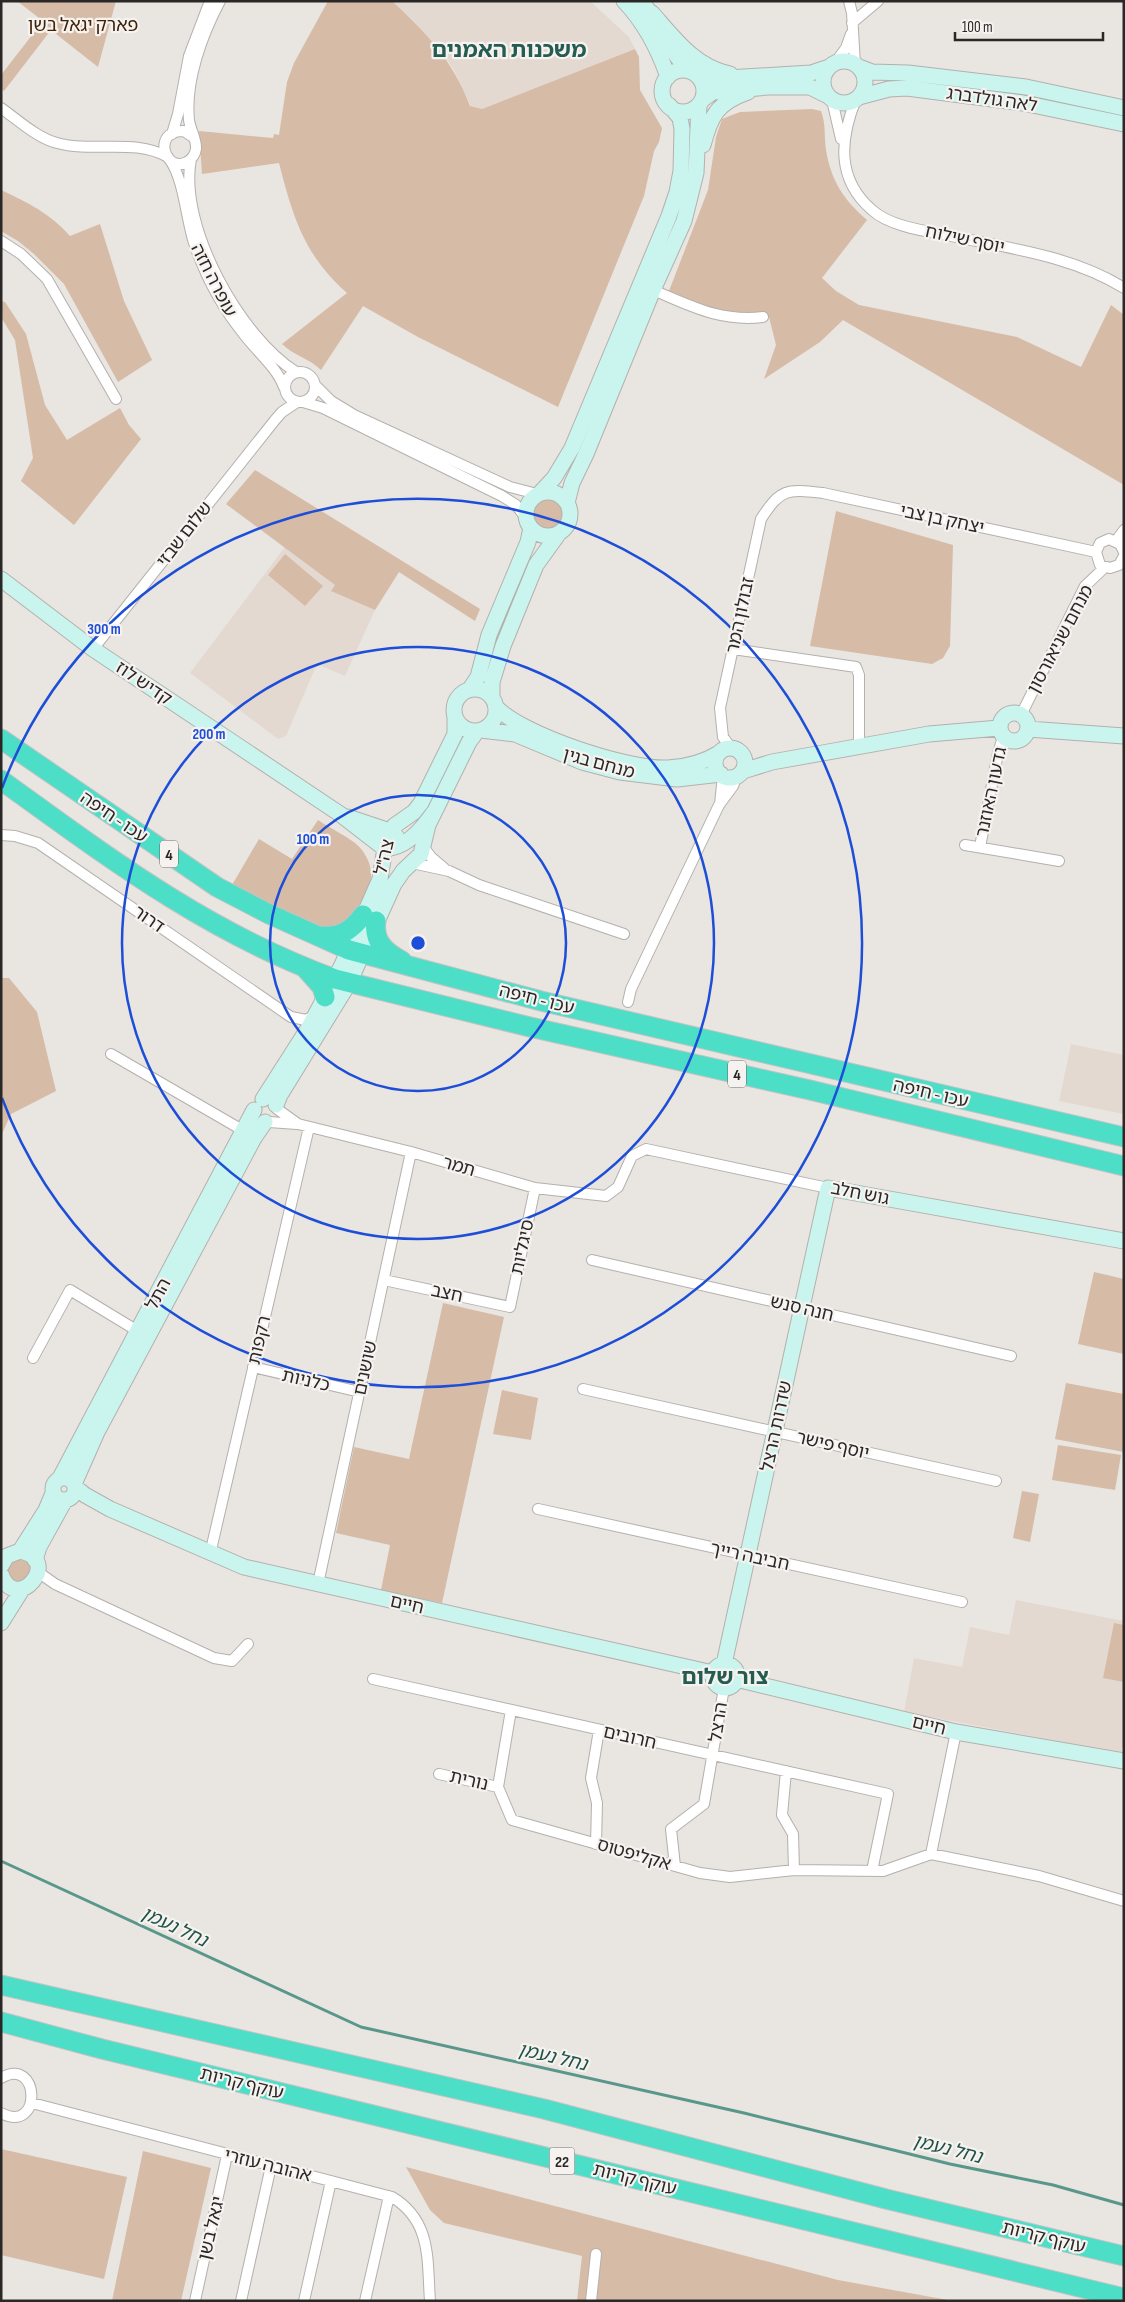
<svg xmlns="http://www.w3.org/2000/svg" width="1125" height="2302" font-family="'Sofia Sans Condensed','Noto Sans Hebrew',sans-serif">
  <rect width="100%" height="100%" fill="#e9e5e1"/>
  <!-- built -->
  <path fill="#e4d9d1" d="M392,1H590L629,37L635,49L482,109L471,106L454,70L441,51L412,19Z
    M285,547L335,585L332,591L375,610L345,676L317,664L286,736L278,739L190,673Z
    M1071,1044L1124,1055V1114L1059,1101Z
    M1016,1600L1124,1621V1737L1121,1753L904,1712L914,1658L962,1667L970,1627L1009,1635Z"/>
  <!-- green -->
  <path fill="#d6bba7" d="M17,1H116L98,67L51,30L4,91L1,89V75L43,21Z
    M328,1H392C426,32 454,62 470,106L482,109L635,49L639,57L640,90L662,128L659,142L654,151L644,196L558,407L418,337L363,306L321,370C309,358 294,356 282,344L347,293C304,255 293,217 279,163L202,174L199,131L273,138L274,134L279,135L287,82L294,63Z
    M812,109L821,111C826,124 824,136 826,150C831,181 844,200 867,220L822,278L836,291L859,305L1017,337L1081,367L1111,305L1124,315V485L843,320L820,342L764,379L776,345L769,317L759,313L726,314L669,291L708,190L716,137L722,119L740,112Z
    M1,190C27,202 51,214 70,236L100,224L124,301L152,360L118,382L64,284L34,254L18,241L1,231Z
    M1,301L5,302L26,334L45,405L67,440L120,408L129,425L141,439L74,525L21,481L33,458L15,340L1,317Z
    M255,470L480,609L475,621L399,572L375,610L331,591L335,585L226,504Z
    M532 514a16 16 0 1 1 32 0a16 16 0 1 1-32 0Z
    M836,511L953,545L950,646L943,658L932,664L810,646Z
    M285,554L323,586L305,606L268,575Z
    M318,820C329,828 354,839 362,850C368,858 372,868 371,878C369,896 347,927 329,928C307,930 253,896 232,885L259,839L292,859Z
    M1,978H9L37,1012L56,1091L11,1114L1,1136Z
    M1094,1272L1124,1279V1354L1078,1344Z
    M443,1303L504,1317L442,1603L381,1590L390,1545L336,1533L354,1447L409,1459Z
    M1066,1383L1124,1394V1452L1055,1439Z
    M502,1390L538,1398L531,1440L493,1434Z
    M1058,1445L1121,1455L1115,1490L1052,1480Z
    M1022,1491L1039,1494L1030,1542L1013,1538Z
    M17,1557L30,1562L32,1572L19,1583L10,1579L6,1568Z
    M1114,1623L1124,1625V1682L1103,1678Z
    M1,2149L127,2177L104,2279L1,2255Z
    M143,2151L211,2168L181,2301H112Z
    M406,2167L838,2280L953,2301H577L582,2256L444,2223L430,2210Z"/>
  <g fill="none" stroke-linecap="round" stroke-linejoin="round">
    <!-- stream -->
    <path stroke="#5a978b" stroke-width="3" d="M1,1861L361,2027L744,2113L950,2164L1053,2185L1124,2205"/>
    <!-- street casing -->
    <g stroke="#b4b0ad" stroke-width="12">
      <path id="street" d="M849,1L852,13L855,65
        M852,23L878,1
        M835,63L846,48L851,34
        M856,99C840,139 836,179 872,210C889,226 925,231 947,235C1006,248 1071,255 1124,288
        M832,100L841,139
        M1,108C18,120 37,138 57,143C94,153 134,138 168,157
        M172,134L178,114L189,56L210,1
        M193,137L184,131C151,130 165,174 187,162C192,159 195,155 196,149C197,140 190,129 189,120C185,81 202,35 220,1
        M191,159C178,226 240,337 296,372
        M170,160C184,180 186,218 194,243C205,275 222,307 243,333C256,351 276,366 284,387
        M1,241L21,254L47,279L116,399
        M653,290C691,306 720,322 763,317
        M285 387a15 15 0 1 1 30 0a15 15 0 1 1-30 0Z
        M315,385L331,401L354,415L510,487L537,494
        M303,402L323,408L502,496L516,505L526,518
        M1116,541L1124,530
        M1124,552L1120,544L1109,539L1100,543L1096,552L1100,565L1110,568L1119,565L1124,556
        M93,649L275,420L282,412L297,402
        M733,649L856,667L859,675V747
        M1021,715L1085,586L1105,567
        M731,748L723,737L720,708L761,519C781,488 787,489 823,493L1096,552
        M720,804L723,776
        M1,835L15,836L38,843L291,1017L306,1020L315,1015
        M422,845L431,857L444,868
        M965,845L1059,861
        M980,847L998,753L1003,737
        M412,863L449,871L479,885L624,934
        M628,1002L631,989L719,805L733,786L737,776
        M111,1054L244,1131
        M277,1109L298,1124L411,1152L535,1188L606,1196L618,1187L632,1156L646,1149L828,1188
        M269,1122L297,1124
        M592,1260L1011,1356
        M384,1280L510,1307L535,1188
        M33,1358L70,1290L141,1333
        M253,1367L360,1392
        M583,1389L996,1481
        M538,1509L962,1602
        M210,1554L309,1127
        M38,1572L55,1584L214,1658L232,1661L248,1644
        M318,1584L411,1152
        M373,1679L888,1794L872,1871
        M511,1710L498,1787L512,1820L700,1873L730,1877L794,1870L883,1871L931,1854L1039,1876L1124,1901
        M786,1771L782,1815L793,1834L794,1870
        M439,1774L498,1787
        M596,1844L597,1803L591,1778L599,1730
        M931,1854L956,1732
        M675,1866L671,1829L704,1804L724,1688
        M1,2078C40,2055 43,2135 1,2113
        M32,2103L392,2197C432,2221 427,2260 430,2301
        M195,2301L227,2155
        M241,2301L271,2166
        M304,2301L331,2181
        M365,2301L389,2196
        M591,2301L596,2254"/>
    </g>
    <!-- secondary casing -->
    <g stroke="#b4b0ad" stroke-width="17">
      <path id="secondary" d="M624,1C645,23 658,48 668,77
        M641,1C660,22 669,53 690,71
        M652,13C674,38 695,67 730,74
        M823 82a21 21 0 1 1 42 0a21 21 0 1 1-42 0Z
        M859,67L872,72L908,73L1026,87L1124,108
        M662 91a21 21 0 1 1 42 0a21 21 0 1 1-42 0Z
        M696,74L711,79L811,73L829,67
        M859,97L889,89L907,88L1023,103L1124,124
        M702,100L713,92L768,87H810L826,95
        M703,145C711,115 717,103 748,92
        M526 514a22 22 0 1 1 44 0a22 22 0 1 1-44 0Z
        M540,493L554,478L572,448L669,216L677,192L681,171L682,129L680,118L669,105
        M567,503L572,483L586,454L653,290L684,221L696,173L699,105
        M1,579L93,649L340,814L384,848C405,850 423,828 434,812
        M454 710a21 21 0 1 1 42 0a21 21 0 1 1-42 0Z
        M470,689L478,677L489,635L528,542L531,528
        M492,698V682L503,646L536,565L559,533
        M496,707C522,735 629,770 668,768C687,767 703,763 719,753
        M1000 727a14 14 0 1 1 28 0a14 14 0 1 1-28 0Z
        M1028,729L1124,736
        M481,730L515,734L582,762L620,772L677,779L721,774
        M715 763a15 15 0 1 1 30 0a15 15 0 1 1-30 0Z
        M743,771L772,762L929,734L999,728
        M348,817L390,831L396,836
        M263,1099L309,1027L342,965L380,879L387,835L394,826L414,812L421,803L455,734V718
        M276,1105L280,1095L349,983L394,884L403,871L421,854L428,825L469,742L477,731
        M53 1489a11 11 0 1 1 22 0a11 11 0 1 1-22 0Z
        M60,1478L254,1110
        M74,1484L97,1432L254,1138L265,1122
        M75,1487L85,1495L110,1509L244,1567L713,1673
        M20,1551L46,1510L53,1493
        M35,1560L39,1547L65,1500
        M1,1566L7,1556L20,1551C64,1559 16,1616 1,1574
        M1,1623L23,1588
        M724,1664L828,1188L1124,1241
        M713 1676a12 12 0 1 1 24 0a12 12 0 1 1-24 0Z
        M736,1679L956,1732L1124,1761"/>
    </g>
    <!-- highway casing -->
    <g stroke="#c3c3c3" stroke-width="21">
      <path id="highway" d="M1,739L217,887L269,914L349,950L541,1001L1124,1137
        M1,780C109,858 208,933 335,979L530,1027L810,1090L1124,1166
        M376,921C373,941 385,952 402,961
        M321,936C340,938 352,930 363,915
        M306,969L322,987L325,997
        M1,1985L544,2109L886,2199L1124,2256
        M1,2022L102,2049L1124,2298"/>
    </g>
    <!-- street -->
    <use href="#street" stroke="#fff" stroke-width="10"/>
    <!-- secondary -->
    <use href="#secondary" stroke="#c9f5ee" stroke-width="15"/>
    <!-- highway -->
    <use href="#highway" stroke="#4cdec7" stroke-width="19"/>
  </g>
  <!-- distance rings -->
  <g fill="none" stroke="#1d4ed8" stroke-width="2.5">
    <circle cx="418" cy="943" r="148"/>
    <circle cx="418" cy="943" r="296"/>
    <path d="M2 788A444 444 0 1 1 2 1098"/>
  </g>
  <g text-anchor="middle" stroke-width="4.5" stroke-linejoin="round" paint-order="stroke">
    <!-- shield labels -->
    <g fill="#f6f2ef" stroke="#676563" stroke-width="1">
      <rect x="160" y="840.5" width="18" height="27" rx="4"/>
      <rect x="728" y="1060.5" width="18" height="27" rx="4"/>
      <rect x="549.5" y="2147.5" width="25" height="27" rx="4"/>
    </g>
    <g font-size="16" font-weight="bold" fill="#2a2827">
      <text x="169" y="860">4</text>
      <text x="737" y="1080">4</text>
      <text x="562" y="2167">22</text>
    </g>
    <!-- park labels -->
    <g font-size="18" fill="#3f2208" stroke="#f6f2ef">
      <text x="83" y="31">פארק יגאל בשן</text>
    </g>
    <!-- street labels -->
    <g font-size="18" fill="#2a2827" stroke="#f6f2ef">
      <text transform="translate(992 99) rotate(8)" y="6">לאה גולדברג</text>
      <text transform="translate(965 239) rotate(12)" y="6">יוסף שילוח</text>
      <text transform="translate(214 280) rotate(63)" y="6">עופרה חזה</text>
      <text transform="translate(942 519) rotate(12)" y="6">יצחק בן צבי</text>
      <text transform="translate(184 534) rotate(-52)" y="6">שלום שבזי</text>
      <text transform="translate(740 615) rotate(-78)" y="6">זבולון המר</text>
      <text transform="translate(1060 639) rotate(-62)" y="6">מנחם שניאורסון</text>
      <text transform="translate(144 683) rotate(34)" y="6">קדיש לוז</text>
      <text transform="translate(599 763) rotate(15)" y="6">מנחם בגין</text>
      <text transform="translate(991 792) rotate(-78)" y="6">גדעון האוזנר</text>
      <text transform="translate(114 817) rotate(34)" y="6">עכו - חיפה</text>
      <text transform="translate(384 857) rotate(-77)" y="6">צה"ל</text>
      <text transform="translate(149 919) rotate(35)" y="6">דרור</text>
      <text transform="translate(537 999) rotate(14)" y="6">עכו - חיפה</text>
      <text transform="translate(931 1093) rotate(13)" y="6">עכו - חיפה</text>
      <text transform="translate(459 1166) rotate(16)" y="6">תמר</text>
      <text transform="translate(860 1193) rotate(11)" y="6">גוש חלב</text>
      <text transform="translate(522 1247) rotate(-78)" y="6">סיגליות</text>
      <text transform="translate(447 1293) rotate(12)" y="6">חצב</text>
      <text transform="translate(158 1294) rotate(-62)" y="6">התל</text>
      <text transform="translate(802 1308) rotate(13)" y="6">חנה סנש</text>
      <text transform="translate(259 1340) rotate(-77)" y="6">רקפות</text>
      <text transform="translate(365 1368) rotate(-78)" y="6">שושנים</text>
      <text transform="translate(306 1380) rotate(13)" y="6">כלניות</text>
      <text transform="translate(776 1426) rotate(-78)" y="6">שדרות הרצל</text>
      <text transform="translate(833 1445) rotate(13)" y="6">יוסף פישר</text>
      <text transform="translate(750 1556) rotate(12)" y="6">חביבה רייך</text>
      <text transform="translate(407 1604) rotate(13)" y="6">חיים</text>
      <text transform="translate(718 1722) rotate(-81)" y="6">הרצל</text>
      <text transform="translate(929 1725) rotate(14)" y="6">חיים</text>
      <text transform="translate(630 1737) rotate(13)" y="6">חרובים</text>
      <text transform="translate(469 1780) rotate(13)" y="6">נורית</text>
      <text transform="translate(634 1854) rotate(16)" y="6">אקליפטוס</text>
      <text transform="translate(242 2083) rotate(14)" y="6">עוקף קריות</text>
      <text transform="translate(268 2165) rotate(14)" y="6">אהובה עוזרי</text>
      <text transform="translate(635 2179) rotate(14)" y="6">עוקף קריות</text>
      <text transform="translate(211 2228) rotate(-77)" y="6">יגאל בשן</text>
      <text transform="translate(1044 2237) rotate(14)" y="6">עוקף קריות</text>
    </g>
    <!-- water labels -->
    <g font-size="19" font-style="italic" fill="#1e534a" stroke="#f6f2ef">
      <text transform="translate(175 1926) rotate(25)" y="7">נחל נעמן</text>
      <text transform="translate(553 2056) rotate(13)" y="7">נחל נעמן</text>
      <text transform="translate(948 2148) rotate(14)" y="7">נחל נעמן</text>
    </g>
    <!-- district labels -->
    <g font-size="22" font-weight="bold" fill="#255c52" stroke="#f6f2ef">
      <text x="509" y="57">משכנות האמנים</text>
      <text x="725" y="1684">צור שלום</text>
    </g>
  </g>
  <circle cx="418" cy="943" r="8" fill="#1d4ed8" stroke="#f6f2ef" stroke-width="2.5"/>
  <g font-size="15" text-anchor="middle" font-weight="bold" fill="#1d4ed8" stroke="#f6f2ef" stroke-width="4.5" stroke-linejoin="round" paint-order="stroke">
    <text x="104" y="634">300 m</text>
    <text x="209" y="739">200 m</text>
    <text x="313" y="844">100 m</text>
  </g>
  <!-- border -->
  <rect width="1125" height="2302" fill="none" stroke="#2a2827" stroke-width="5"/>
  <!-- scale -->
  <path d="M955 32v8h148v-8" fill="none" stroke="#2a2827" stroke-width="2.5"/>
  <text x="962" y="32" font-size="15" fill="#2a2827" stroke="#f6f2ef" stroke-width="4" paint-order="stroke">100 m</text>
</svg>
